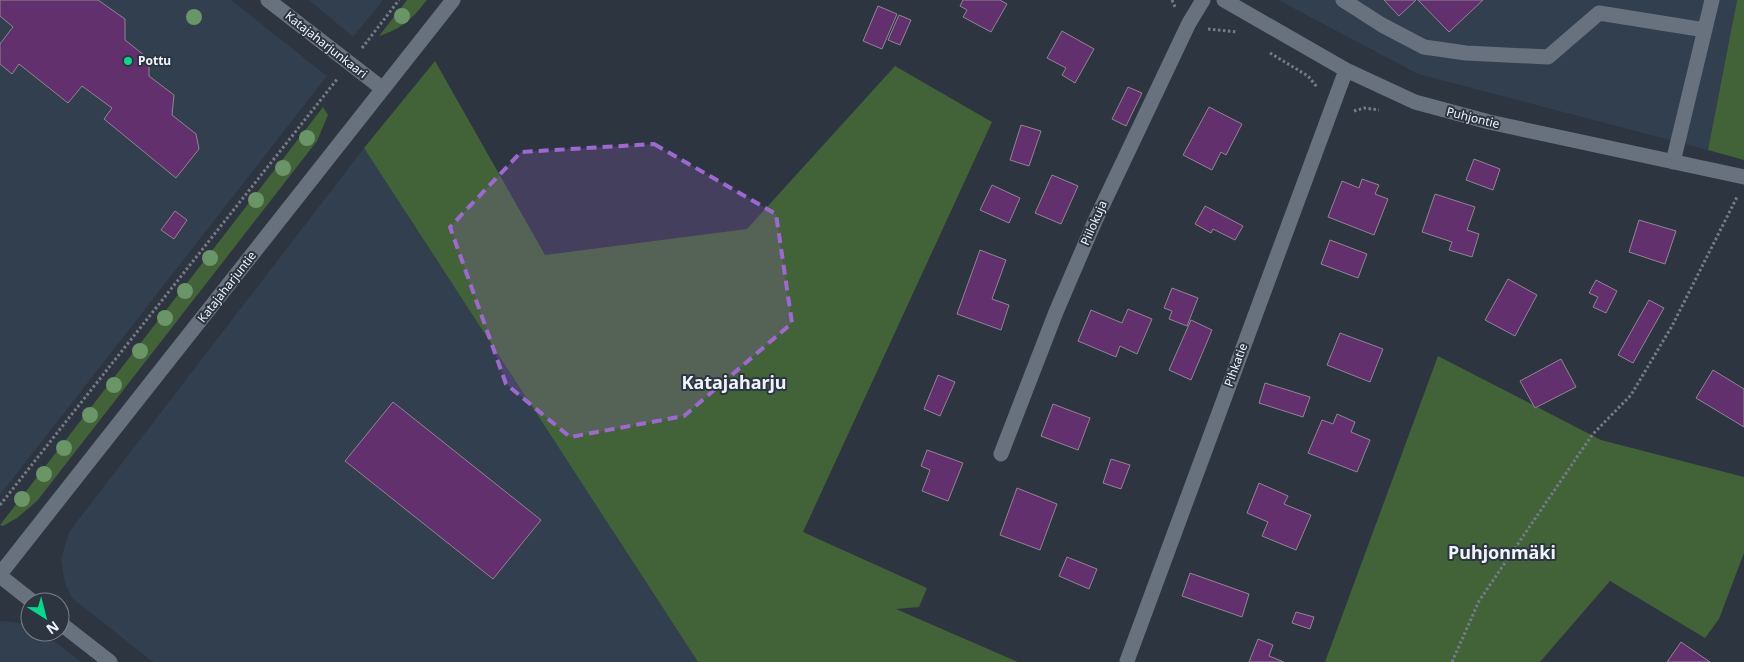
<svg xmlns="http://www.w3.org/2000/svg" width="1744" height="662" font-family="'Noto Sans',sans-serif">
  <rect width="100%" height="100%" fill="#2c3540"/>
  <!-- built -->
  <path fill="#323f4f" d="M0,0H231L327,76L0,495Z
    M309,0H383L353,37Z
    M1278,0H1737L1708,150L1418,74Z
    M364,148L698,662H153L72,598L65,583L61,559L69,532Z
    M2,621L30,624V632H43L81,662H0V622Z"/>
  <!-- green -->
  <path fill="#426238" d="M407,0H427C411,20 403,28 379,36Z
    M1737,0H1744V160L1708,150Z
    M435,61L545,255L747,229L895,66L992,122L803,532L927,588L919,607L896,609L1018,662H698L364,148Z
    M323,107L328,115L317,141L37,501L17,518L3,526L0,525Z
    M1438,356L1601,440L1744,477V553L1719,619L1705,638L1610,581L1540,662H1325Z"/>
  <!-- building -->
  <path fill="#63306e" stroke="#908592" d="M0,0H98L125,19V40L149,59V76L174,95L172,115L196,134L199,149L176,178L104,119L112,108L82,86L68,103L19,64L12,74L0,64V44L13,27L0,16Z
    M963,0H1000L1007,4L991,32L963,17L967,10L960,6Z
    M1384,0H1416L1399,16Z
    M1418,0H1483L1449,32Z
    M878,6L897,14L882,49L863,41Z
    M899,15L911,20L900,45L888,40Z
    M1062,31L1094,49L1075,83L1062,75L1066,68L1047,58Z
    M1128,87L1142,93L1126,126L1112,119Z
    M1209,107L1242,124L1226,155L1221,152L1212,170L1183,155Z
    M1021,125L1041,131L1029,166L1010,160Z
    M1474,159L1500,169L1493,190L1466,180Z
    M1052,175L1078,186L1061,224L1035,213Z
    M1362,179L1379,185L1375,194L1388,199L1374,235L1328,217L1342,181L1359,188Z
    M992,185L1020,198L1009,223L980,210Z
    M1435,194L1475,207L1467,230L1479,234L1472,257L1449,250L1452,242L1422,232Z
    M1205,206L1243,226L1235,240L1213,229L1211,233L1195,224Z
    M175,211L187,220L174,239L161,230Z
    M1639,220L1676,231L1665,264L1629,252Z
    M1330,240L1367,254L1358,278L1321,264Z
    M980,250L1006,260L992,299L1009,305L1001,330L957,314Z
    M1508,279L1537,295L1515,336L1485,320Z
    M1596,280L1617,291L1606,313L1593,307L1598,297L1589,293Z
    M1172,288L1198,298L1187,326L1169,319L1172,311L1164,308Z
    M1649,300L1664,308L1633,363L1618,355Z
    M1128,309L1152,319L1137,354L1120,346L1116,357L1078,341L1091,310L1122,323Z
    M1191,320L1212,330L1191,380L1169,370Z
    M1340,333L1383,349L1370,382L1327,365Z
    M1561,359L1576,387L1535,408L1520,381Z
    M1713,370L1744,389V427L1696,398Z
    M938,375L955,382L940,416L924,409Z
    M1265,383L1310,397L1303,417L1259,403Z
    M393,402L541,520L493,579L345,461Z
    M1053,404L1090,418L1078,450L1041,436Z
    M1337,414L1355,422L1351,432L1370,440L1357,472L1308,453L1322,420L1333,424Z
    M927,450L963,463L948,501L922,491L930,470L921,466Z
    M1111,459L1130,465L1121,489L1103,483Z
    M1259,483L1288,496L1284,504L1311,515L1296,550L1262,536L1268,522L1247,513Z
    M1017,488L1057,504L1040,550L1000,535Z
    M1067,557L1097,569L1089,589L1059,576Z
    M1190,573L1249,594L1242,617L1182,596Z
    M1296,612L1314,617L1310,629L1292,623Z
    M1258,639L1273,645L1269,656L1284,662H1249Z
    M1681,642L1710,662H1667Z"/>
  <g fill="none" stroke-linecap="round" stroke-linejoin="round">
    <!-- path -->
    <path stroke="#757c86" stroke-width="3" stroke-dasharray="2.5 2.5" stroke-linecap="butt" d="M1172,0L1175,7
      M1208,29L1237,32
      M362,48L399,0
      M1270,53L1308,76L1317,87
      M1354,111L1364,108L1379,110
      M0,505L338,78
      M1452,662L1479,601L1592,435L1631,395L1672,326L1737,197"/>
    <!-- minor -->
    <path stroke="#68727e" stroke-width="15" d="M268,0L383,89
      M1224,0L1346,70L1415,102L1489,122L1744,177
      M1343,0L1382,25L1424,47L1466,53L1548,57L1599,13L1705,30
      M1673,162L1712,0
      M1001,454L1056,312L1095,221L1189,23L1203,0
      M0,574L453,0
      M0,576L33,602
      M60,623L110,662
      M1127,661L1346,70"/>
  </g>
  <!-- trees -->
  <g fill="#6a9566">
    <circle cx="402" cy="16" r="8"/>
    <circle cx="194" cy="17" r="8"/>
    <circle cx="307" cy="138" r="8"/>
    <circle cx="283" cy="168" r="8"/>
    <circle cx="256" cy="200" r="8"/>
    <circle cx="210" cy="258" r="8"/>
    <circle cx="185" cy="291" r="8"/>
    <circle cx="165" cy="318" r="8"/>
    <circle cx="140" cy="351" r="8"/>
    <circle cx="114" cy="385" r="8"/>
    <circle cx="90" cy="415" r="8"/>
    <circle cx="64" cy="448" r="8"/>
    <circle cx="44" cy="474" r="8"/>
    <circle cx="22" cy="499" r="8"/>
  </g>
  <!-- marked area -->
  <path fill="#9e68d1" fill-opacity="0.2" stroke="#9e68d1" stroke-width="4" stroke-dasharray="10 6" stroke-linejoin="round" d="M654,144L776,214L792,323L684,416L570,437L506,384L450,227L521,152Z"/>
  <!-- markers -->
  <circle fill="#03d98b" stroke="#2c3540" stroke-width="2" cx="128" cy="61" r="5"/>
  <g text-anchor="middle" stroke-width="4" stroke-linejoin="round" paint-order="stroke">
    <!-- street labels -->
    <g font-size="12" fill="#eff4fc" stroke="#2c3540">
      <text transform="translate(326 45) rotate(38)" y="4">Katajaharjunkaari</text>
      <text transform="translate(1473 118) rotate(14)" y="4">Puhjontie</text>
      <text transform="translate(1094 223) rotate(-66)" y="4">Piilokuja</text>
      <text transform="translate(227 287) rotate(-52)" y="4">Katajaharjuntie</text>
      <text transform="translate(1236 365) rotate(-70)" y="4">Pihkatie</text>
    </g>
    <!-- poi labels -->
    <g font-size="12" font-weight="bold" fill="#eff4fc" stroke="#2c3540" text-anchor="start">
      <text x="138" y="65">Pottu</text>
    </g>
    <!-- district labels -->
    <g font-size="18" font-weight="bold" fill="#eff4fc" stroke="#2c3540">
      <text x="734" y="389">Katajaharju</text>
      <text x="1502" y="559">Puhjonmäki</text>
    </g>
  </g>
  <!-- north arrow -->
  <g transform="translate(45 617) rotate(144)"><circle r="24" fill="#2c3540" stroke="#7a818b"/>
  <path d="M0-4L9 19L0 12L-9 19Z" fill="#03d98b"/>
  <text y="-8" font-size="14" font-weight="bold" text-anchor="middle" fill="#eff4fc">N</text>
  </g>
</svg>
